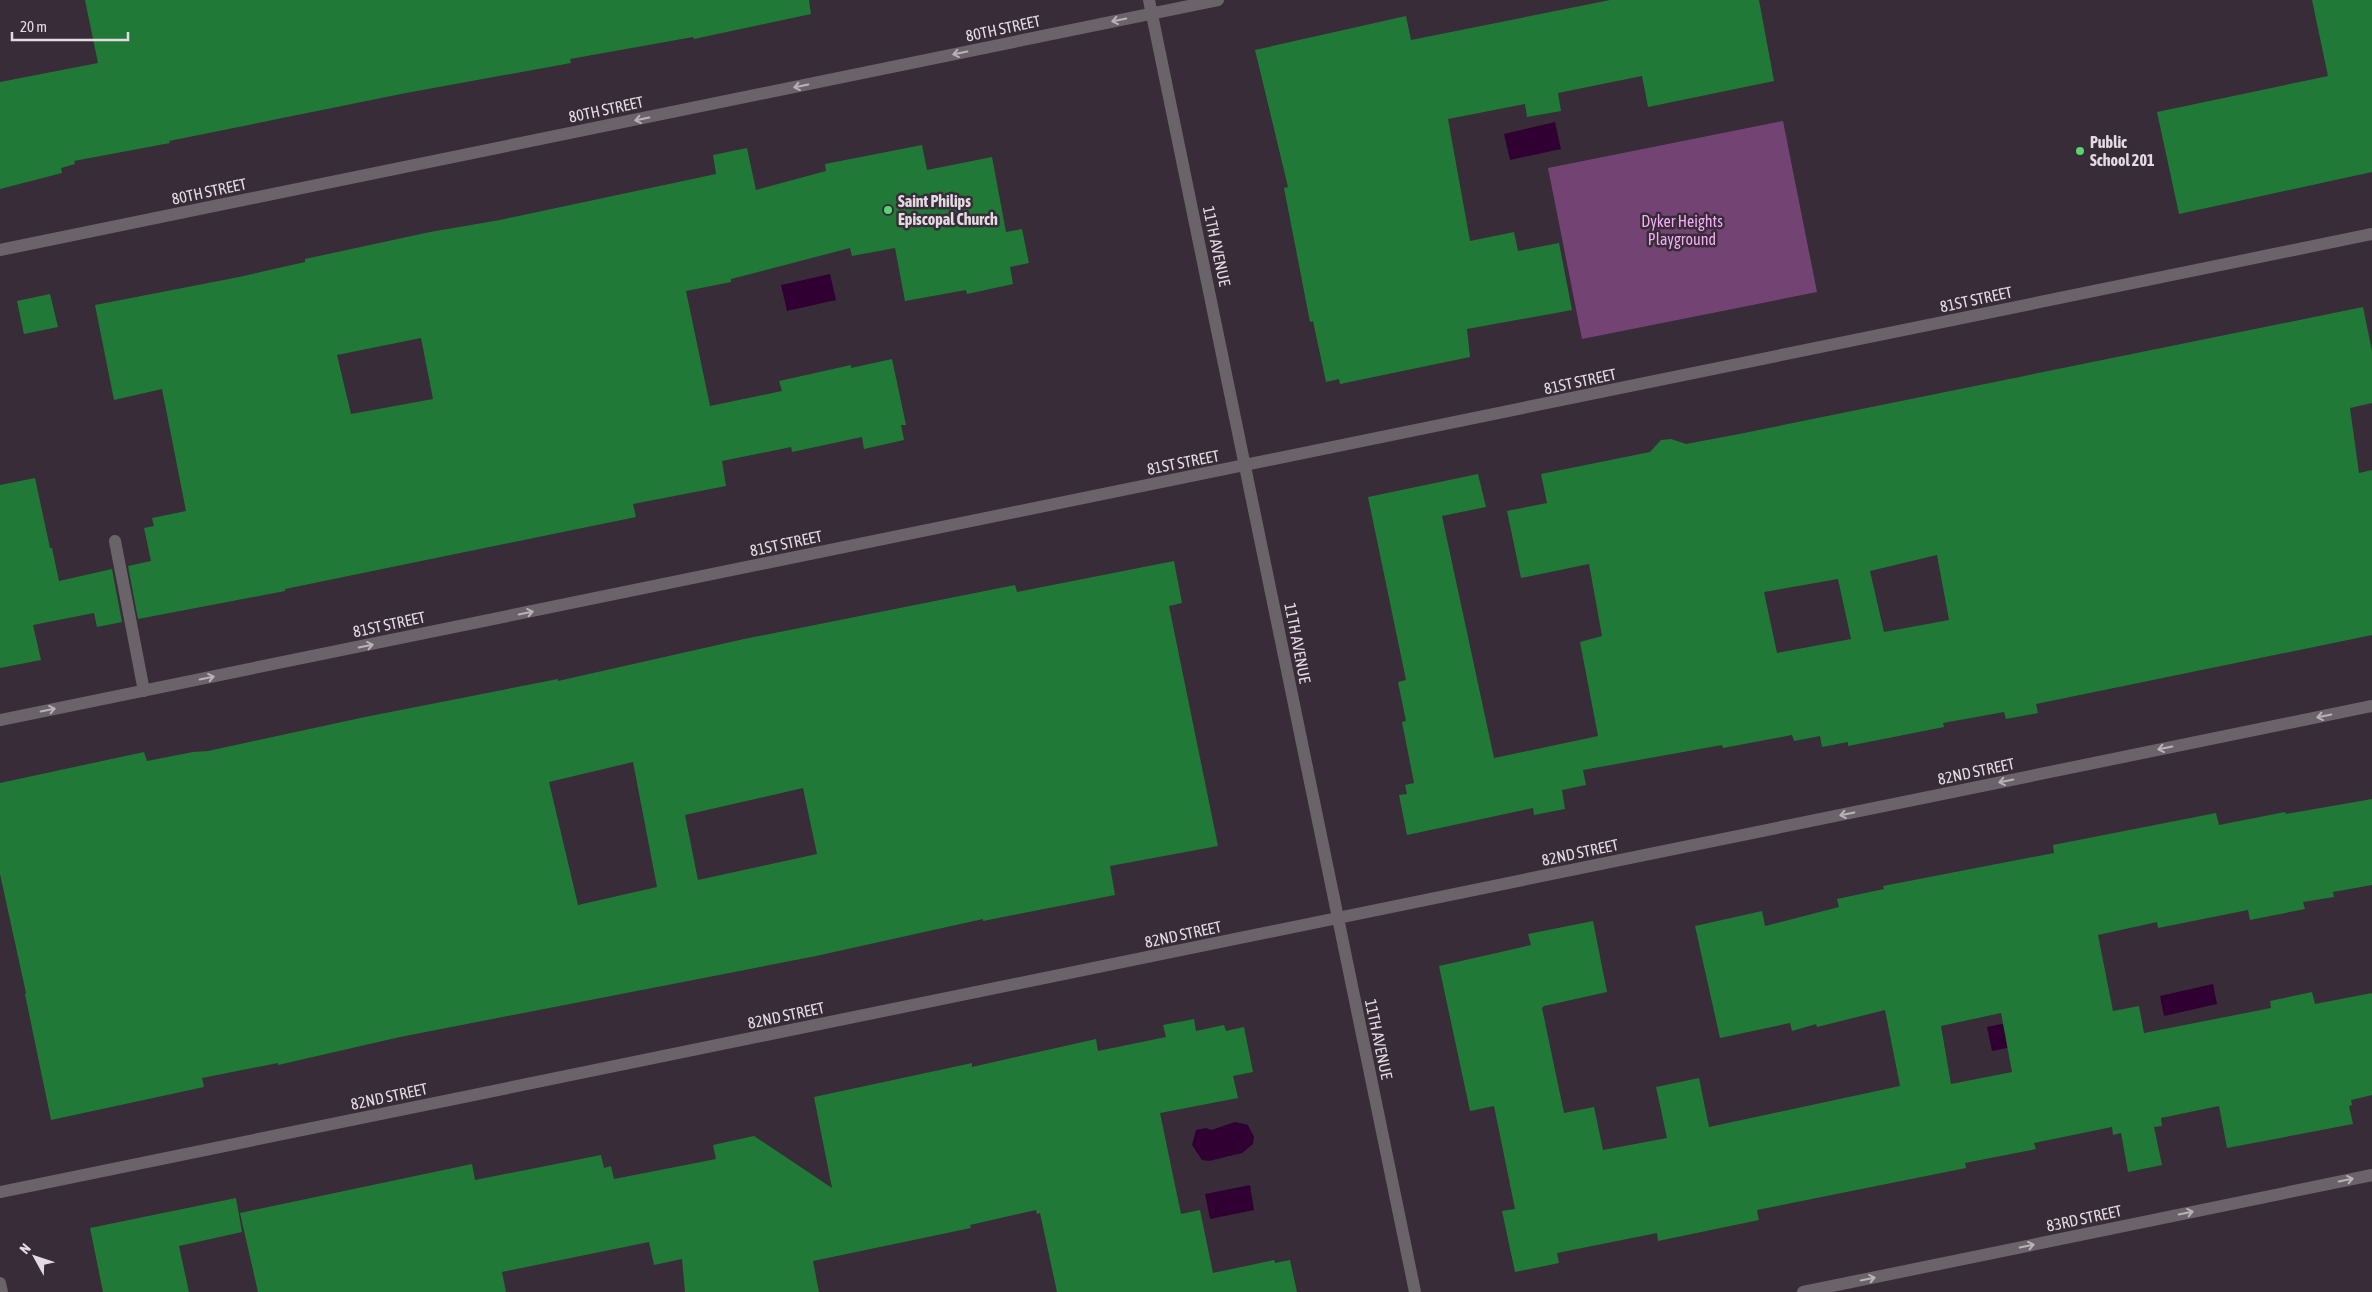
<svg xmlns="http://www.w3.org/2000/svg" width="2372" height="1292" font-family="'Asap Condensed',sans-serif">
  <rect width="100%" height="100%" fill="#382c38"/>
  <!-- green -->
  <path fill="#734374" d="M1783,121L1817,292L1582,339L1548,168Z"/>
  <!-- water -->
  <path fill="#300033" d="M1555,122L1561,149L1510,160L1504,134Z
    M830,274L836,300L787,311L781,285Z
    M2213,984L2217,1004L2164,1016L2160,996Z
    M2031,1018L2036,1042L1992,1051L1987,1027Z
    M1235,1122L1248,1125L1254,1137L1253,1144L1242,1153L1209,1161L1202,1160L1192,1145L1196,1130L1206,1128L1211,1130Z
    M1250,1185L1254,1210L1210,1219L1205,1194Z"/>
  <!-- building -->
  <path fill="#207937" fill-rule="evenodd" d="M85,0H809L811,14L694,39L693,37L570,59L571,63L406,93L169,141L170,143L74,161L75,164L61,168L62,173L0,189V82L98,63Z
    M1610,0H1759L1774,81L1648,107L1642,76L1558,93L1561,111L1527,117L1525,104L1448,119L1470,241L1514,232L1518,251L1559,243L1572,310L1467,329L1470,357L1340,384L1339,379L1326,382L1313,321L1310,322L1284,188L1288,187L1255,50L1406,16L1411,40Z
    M2312,0H2372V172L2179,214L2157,112L2328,76Z
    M922,145L927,170L992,157L1006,232L1022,229L1029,263L1010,267L1013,284L967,294L966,290L905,301L895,248L852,256L850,248L731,279V282L686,291L710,406L782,391L779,381L851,365V368L892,359L906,425H901L904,440L864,449L862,437L792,452L791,447L722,461L726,486L633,504L636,517L285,589V591L138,619L128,566L151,561L144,528L154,526L152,518L186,511L162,389L114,400L95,305L239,277L305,262V259L430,232L500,220L716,174L713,155L747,148L756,190L826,171L825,164ZM421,338L433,399L351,414L337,355Z
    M50,294L58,327L24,334L17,301Z
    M2363,307L2372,351V403L2350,408L2359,473L2372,470V635L2036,704L2038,713L2006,719L2004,712L1943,723L1944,727L1848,746V742L1822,747L1820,736L1794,741L1792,735L1723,748L1722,745L1583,770L1586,785L1562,790L1565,809L1534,815L1533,808L1407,835L1399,795L1407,794L1405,785L1414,783L1402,722L1406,721L1398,682L1406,680L1368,497L1478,474L1486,507L1442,516L1494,758L1598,736L1580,642L1602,636L1589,564L1521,578L1507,511L1547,503L1541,474L1650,452L1661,440L1671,439L1686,444L1739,434ZM1937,555L1949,620L1884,632L1870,571ZM1838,579L1851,639L1777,653L1764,592Z
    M35,478L50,548H52L59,581L112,569L122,622L97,627L94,613L33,625L41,660L0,668V485Z
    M1174,561L1182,603L1169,606L1218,846L1110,866L1115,895L983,921V919L816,956L400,1037L278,1065V1063L202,1078L204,1087L51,1120L25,994L26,993L0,874V783L144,752L147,761L193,752L208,751L365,717L558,679V681L744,639L1015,585L1017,592ZM633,762L657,887L578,905L549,782ZM803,788L817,854L698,880L685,815Z
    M2372,799V885L2333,892L2334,897L2303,902L2305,909L2250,920L2248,910L2158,928L2157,922L2098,935L2113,1011L2139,1006L2144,1033L2271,1008L2270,1001L2312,992L2315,1004L2372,993V1095L2351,1100L2352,1105L2349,1106L2353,1124L2227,1148L2219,1106L2161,1118L2162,1126L2154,1127L2162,1165L2128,1172L2121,1133L2113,1135L2112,1127L2034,1143L2036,1149L1965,1163L1966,1168L1757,1210L1759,1220L1658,1241L1657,1233L1557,1253L1559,1263L1515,1272L1502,1211L1515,1209L1494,1106L1470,1111L1439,966L1531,945L1528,934L1593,921L1607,992L1544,1006L1542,1008L1564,1113L1594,1107L1603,1150L1667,1138L1656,1087L1699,1078L1709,1127L1900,1086L1885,1010L1817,1027L1816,1024L1792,1031L1790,1023L1720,1038L1695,926L1762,911L1765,926L1839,907L1837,899L1884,889L1883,886L2054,853L2053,845L2165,823L2216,813L2219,825L2285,812L2286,814ZM2001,1013L2012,1072L1951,1084L1941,1026Z
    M1194,1019L1196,1031L1224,1025L1226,1031L1244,1027L1253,1072L1233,1076L1238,1098L1160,1113L1181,1214L1200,1210L1213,1273L1274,1260L1275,1263L1290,1260L1297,1292H1057L1040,1213L1037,1214L1036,1210L970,1225L971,1228L813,1261L819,1292H685L682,1259L654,1265L649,1242L502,1272L506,1292H258L240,1213L472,1164L475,1180L601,1155L604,1168L611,1166L614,1179L716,1159L713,1145L754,1136L832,1188L814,1097L972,1063V1067L1096,1039L1098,1051L1166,1037L1163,1025Z
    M236,1198L242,1232L179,1246L189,1292H103L90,1228Z"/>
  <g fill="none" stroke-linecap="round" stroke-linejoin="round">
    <!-- minor -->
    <path stroke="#6a646a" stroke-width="12" d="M1149,0L1415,1292
      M0,250L1218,0
      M115,541L144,691
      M0,720L2372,234
      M0,1192L2372,706
      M0,1283L2,1292
      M1803,1292L2372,1175"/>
  </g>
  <!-- one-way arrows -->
  <defs><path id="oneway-shaft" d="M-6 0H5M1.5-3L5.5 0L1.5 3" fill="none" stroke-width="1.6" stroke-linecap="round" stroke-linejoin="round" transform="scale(1.25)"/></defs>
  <g stroke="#b9b1b8">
    <use href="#oneway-shaft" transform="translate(1119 20) rotate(168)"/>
    <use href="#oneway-shaft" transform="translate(960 53) rotate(168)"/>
    <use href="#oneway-shaft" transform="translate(801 86) rotate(168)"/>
    <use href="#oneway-shaft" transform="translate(642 119) rotate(168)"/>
    <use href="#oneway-shaft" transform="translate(526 613) rotate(-12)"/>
    <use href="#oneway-shaft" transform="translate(366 646) rotate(-12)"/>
    <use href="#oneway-shaft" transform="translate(207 678) rotate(-12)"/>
    <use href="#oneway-shaft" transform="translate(48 710) rotate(-11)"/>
    <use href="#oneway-shaft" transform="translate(2324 716) rotate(168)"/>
    <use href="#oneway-shaft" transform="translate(2165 748) rotate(168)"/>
    <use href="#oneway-shaft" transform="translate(2006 781) rotate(168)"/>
    <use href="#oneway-shaft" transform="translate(1847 814) rotate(168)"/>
    <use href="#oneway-shaft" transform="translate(2346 1180) rotate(-12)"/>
    <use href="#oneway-shaft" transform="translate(2186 1213) rotate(-12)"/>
    <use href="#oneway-shaft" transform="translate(2027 1246) rotate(-12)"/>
    <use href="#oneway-shaft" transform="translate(1868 1279) rotate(-12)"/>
  </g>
  <!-- markers -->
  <g fill="#56d671" stroke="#382c38" stroke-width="2">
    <circle cx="2080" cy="151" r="5"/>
    <circle cx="888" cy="210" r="5"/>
  </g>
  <g text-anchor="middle" stroke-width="5" stroke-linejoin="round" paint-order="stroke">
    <!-- street labels -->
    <g font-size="16" fill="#e3dbe2" stroke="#382c38">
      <text transform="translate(1003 28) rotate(-12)" y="6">80TH STREET</text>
      <text transform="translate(606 109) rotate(-12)" y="6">80TH STREET</text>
      <text transform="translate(209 191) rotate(-12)" y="6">80TH STREET</text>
      <text transform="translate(1217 246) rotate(78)" y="6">11TH AVENUE</text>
      <text transform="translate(1976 299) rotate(-12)" y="6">81ST STREET</text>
      <text transform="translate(1580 381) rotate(-12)" y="6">81ST STREET</text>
      <text transform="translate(1183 462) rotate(-11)" y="6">81ST STREET</text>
      <text transform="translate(786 543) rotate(-12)" y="6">81ST STREET</text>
      <text transform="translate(389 624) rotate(-12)" y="6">81ST STREET</text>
      <text transform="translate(1298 643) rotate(79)" y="6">11TH AVENUE</text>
      <text transform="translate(1976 771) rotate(-12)" y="6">82ND STREET</text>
      <text transform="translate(1580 852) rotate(-12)" y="6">82ND STREET</text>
      <text transform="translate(1183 934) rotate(-12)" y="6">82ND STREET</text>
      <text transform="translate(786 1015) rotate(-12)" y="6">82ND STREET</text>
      <text transform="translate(1379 1039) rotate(78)" y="6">11TH AVENUE</text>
      <text transform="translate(389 1096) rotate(-12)" y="6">82ND STREET</text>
      <text transform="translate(2084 1218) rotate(-12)" y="6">83RD STREET</text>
    </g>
    <!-- poi labels -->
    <g font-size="16" font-weight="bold" fill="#e3dbe2" stroke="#382c38" text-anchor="start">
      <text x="2090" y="148">Public<tspan x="2090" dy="18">School 201</tspan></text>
      <text x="898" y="207">Saint Philips<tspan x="898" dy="18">Episcopal Church</tspan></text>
    </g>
    <!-- park labels -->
    <g font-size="16" fill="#f5acf6" stroke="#382c38">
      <text x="1682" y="227">Dyker Heights<tspan x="1682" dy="18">Playground</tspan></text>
    </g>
  </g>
  <!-- north arrow -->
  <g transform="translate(35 1257) rotate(310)" stroke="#382c38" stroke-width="4" paint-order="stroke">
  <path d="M0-4L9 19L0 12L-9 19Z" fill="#e3dbe2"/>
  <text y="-8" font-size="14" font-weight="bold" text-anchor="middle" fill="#e3dbe2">N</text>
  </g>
  <!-- scale -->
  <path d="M12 32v8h116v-8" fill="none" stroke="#e3dbe2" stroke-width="2.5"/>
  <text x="20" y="32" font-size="15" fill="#e3dbe2" stroke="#382c38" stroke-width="4" paint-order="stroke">20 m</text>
</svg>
